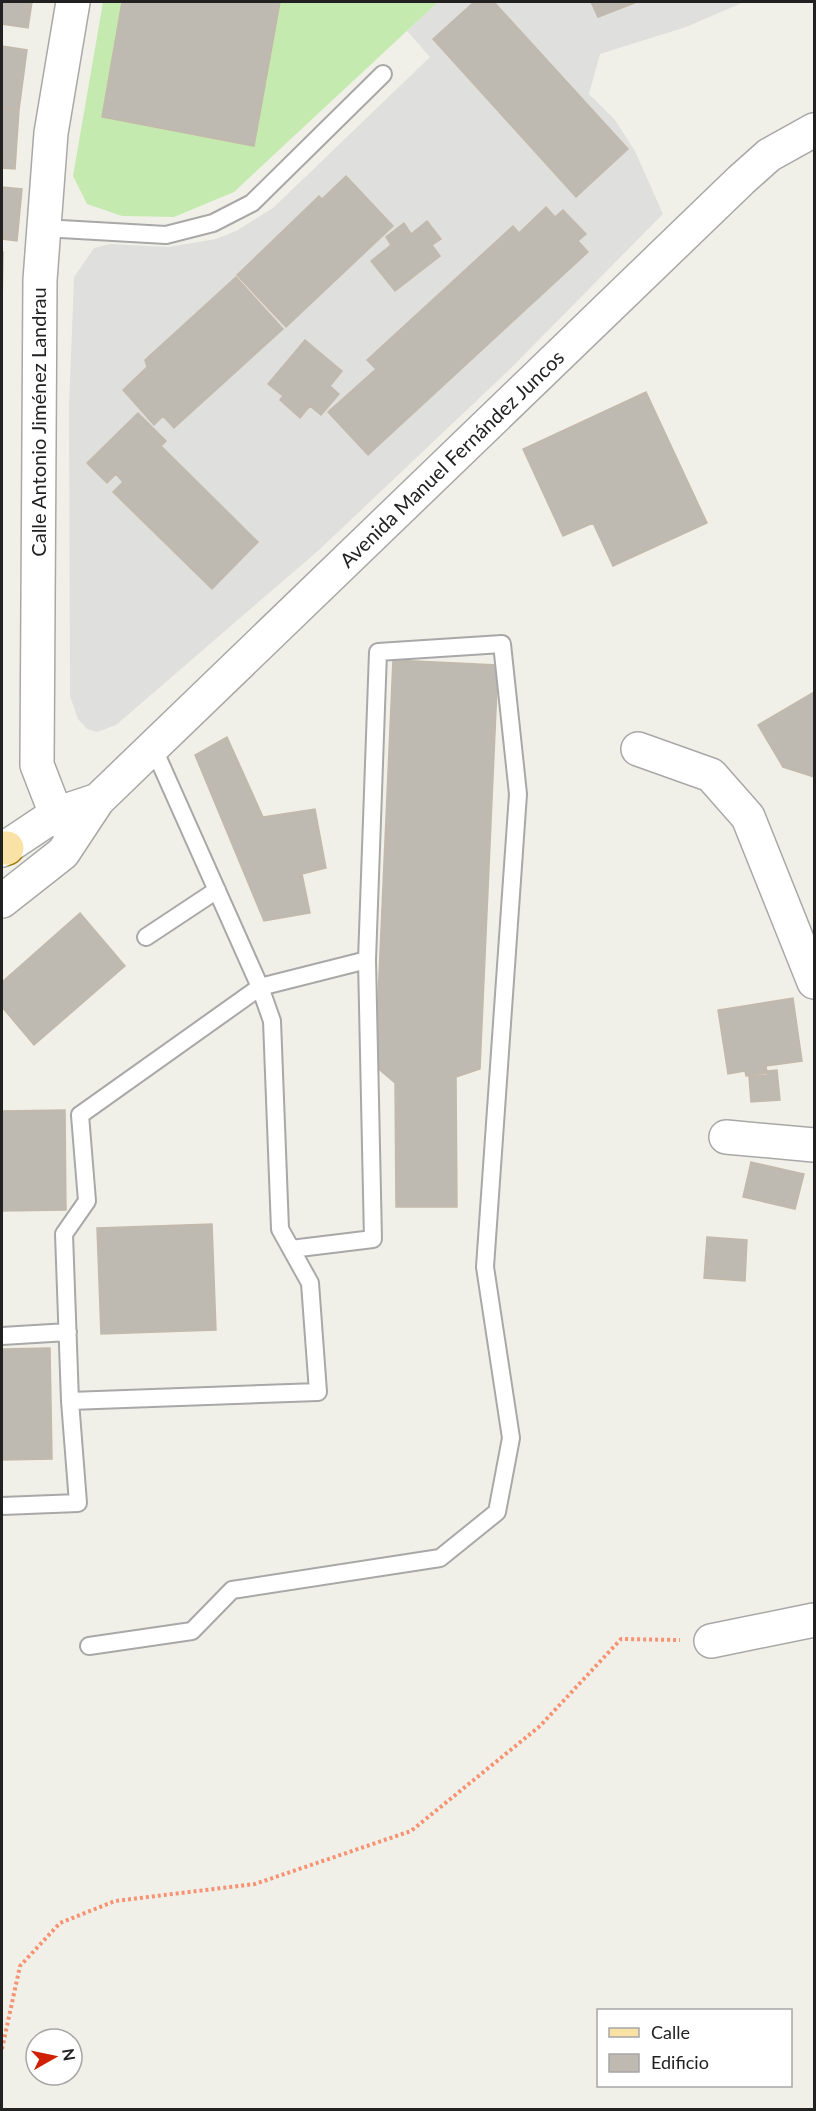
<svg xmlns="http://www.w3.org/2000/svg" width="816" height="2111" font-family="Lato,sans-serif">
  <rect width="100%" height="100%" fill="#f1f0e8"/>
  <!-- residential -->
  <path fill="#dfdfde" d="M438,2H744L686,27L600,54L589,94L615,120L635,151L663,214L512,367L319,550L116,725L97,732L87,729L78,719L70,696L69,407L74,277L94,248L110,244L168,247L216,239L236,231L273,208L430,57L407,31Z"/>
  <!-- grass -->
  <path fill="#c5eab0" d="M103,2H438L234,192L174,217L122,216L87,204L73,176Z"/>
  <!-- building -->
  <path fill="#beb9b1" stroke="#c3b9ab" stroke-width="1.5" d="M2,2H32L28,28L2,24Z
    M122,2H280L254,146L102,117Z
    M474,2H494L628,149L576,197L433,39Z
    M591,2H637L598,17Z
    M2,46L27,50L19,110L2,108Z
    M2,109L19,110L15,169L2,168Z
    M346,176L393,226L286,327L237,275L319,196L322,199Z
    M2,187L22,189L17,241L2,239Z
    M546,207L555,217L563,210L586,234L578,241L588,252L368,455L328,412L376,369L367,360L513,226L519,233Z
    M427,221L441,239L432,245L440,256L395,291L371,261L391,245L386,237L404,223L411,234Z
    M2,252H3L2,310Z
    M236,277L283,329L174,428L163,416L154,425L123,390L147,367L145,360Z
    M305,340L342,371L330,386L339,394L321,415L310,406L300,418L280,400L283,396L268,384Z
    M646,392L707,523L613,566L593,523L563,536L523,449Z
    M138,413L166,441L161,446L258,542L212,589L113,492L123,482L116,474L107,483L87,463Z
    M393,660L498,665L480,1069L456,1077L457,1207H396L395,1083L375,1066Z
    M814,692V777L783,767L758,725Z
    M227,737L263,817L315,809L326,868L302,874L310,913L264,921L195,755Z
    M80,913L125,966L34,1045L2,1007V982Z
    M793,998L802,1061L766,1066L767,1073L746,1076L745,1071L728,1074L718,1010Z
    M777,1070L780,1100L751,1102L749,1077L767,1075V1071Z
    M65,1110L66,1210L2,1211V1111Z
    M751,1162L804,1174L795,1209L743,1197Z
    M212,1224L216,1330L101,1334L97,1228Z
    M707,1237L747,1240L745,1281L704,1278Z
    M50,1348L52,1459L2,1460V1349Z"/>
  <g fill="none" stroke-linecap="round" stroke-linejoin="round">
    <!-- service casing -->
    <g stroke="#a8a8a8" stroke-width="20">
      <path id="service" d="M43,228L166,235L213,223L252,203L383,74
        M153,747L260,987L272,1021L280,1229L310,1283L318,1392L70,1401L64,1234L87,1201L80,1115L260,987L367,960
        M146,937L217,890
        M2,1336L68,1332
        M2,1506L78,1503L70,1401
        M89,1646L192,1631L232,1590L440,1558L497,1512L511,1438L485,1267L518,794L502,644L378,652L367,960L373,1239L291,1249"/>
    </g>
    <!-- minor casing -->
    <g stroke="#a8a8a8" stroke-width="36">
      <path id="minor" d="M73,2L51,133L40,280L37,765L56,814L74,835
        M638,749L711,775L748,817L814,982
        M726,1137L814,1145
        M711,1641L814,1620"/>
    </g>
    <!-- tertiary casing -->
    <g stroke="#a8a8a8" stroke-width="36">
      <path id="tertiary" d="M2,850L56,814L98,800
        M2,901L63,853L98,800L741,180L769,155L814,130"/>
    </g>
    <!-- primary casing -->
    <g stroke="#9c7e03" stroke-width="36">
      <path id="primary" d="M2,848H7"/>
    </g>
    <!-- path -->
    <path stroke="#f79373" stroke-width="4" stroke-dasharray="3 3" stroke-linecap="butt" d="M2,2049L20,1966L60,1923L115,1901L255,1884L411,1831L540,1726L621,1639L680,1640"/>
    <!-- service -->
    <use href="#service" stroke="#fff" stroke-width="16"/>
    <!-- minor -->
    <use href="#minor" stroke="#fff" stroke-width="33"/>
    <!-- tertiary -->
    <use href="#tertiary" stroke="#fff" stroke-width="33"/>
    <!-- primary -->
    <use href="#primary" stroke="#fae1a5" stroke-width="33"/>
  </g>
  <g text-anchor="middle" stroke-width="4.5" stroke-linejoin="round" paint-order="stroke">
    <!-- street labels -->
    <g font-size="20" fill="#212121" stroke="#fff">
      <text transform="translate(39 422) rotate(-90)" y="7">Calle Antonio Jiménez Landrau</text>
      <text transform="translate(452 459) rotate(-44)" y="7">Avenida Manuel Fernández Juncos</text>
    </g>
  </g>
  <!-- border -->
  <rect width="816" height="2111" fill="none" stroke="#212121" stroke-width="6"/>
  <!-- legend -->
  <rect x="597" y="2009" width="195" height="78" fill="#ffffff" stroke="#a6a6a6" stroke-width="1.5"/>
  <rect x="609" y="2028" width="30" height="9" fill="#fae1a5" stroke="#a6a6a6" stroke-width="1.5"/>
  <text x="651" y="2039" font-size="18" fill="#212121">Calle</text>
  <rect x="609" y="2054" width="30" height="18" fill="#beb9b1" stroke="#a6a6a6" stroke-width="1.5"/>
  <text x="651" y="2069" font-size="18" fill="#212121">Edificio</text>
  <!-- north arrow -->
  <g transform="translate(54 2057) rotate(81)"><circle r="28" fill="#ffffff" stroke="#a6a6a6" stroke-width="1.5"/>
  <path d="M0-4.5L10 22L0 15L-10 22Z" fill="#cf2004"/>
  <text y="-9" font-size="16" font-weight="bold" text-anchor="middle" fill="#212121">N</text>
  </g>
</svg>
